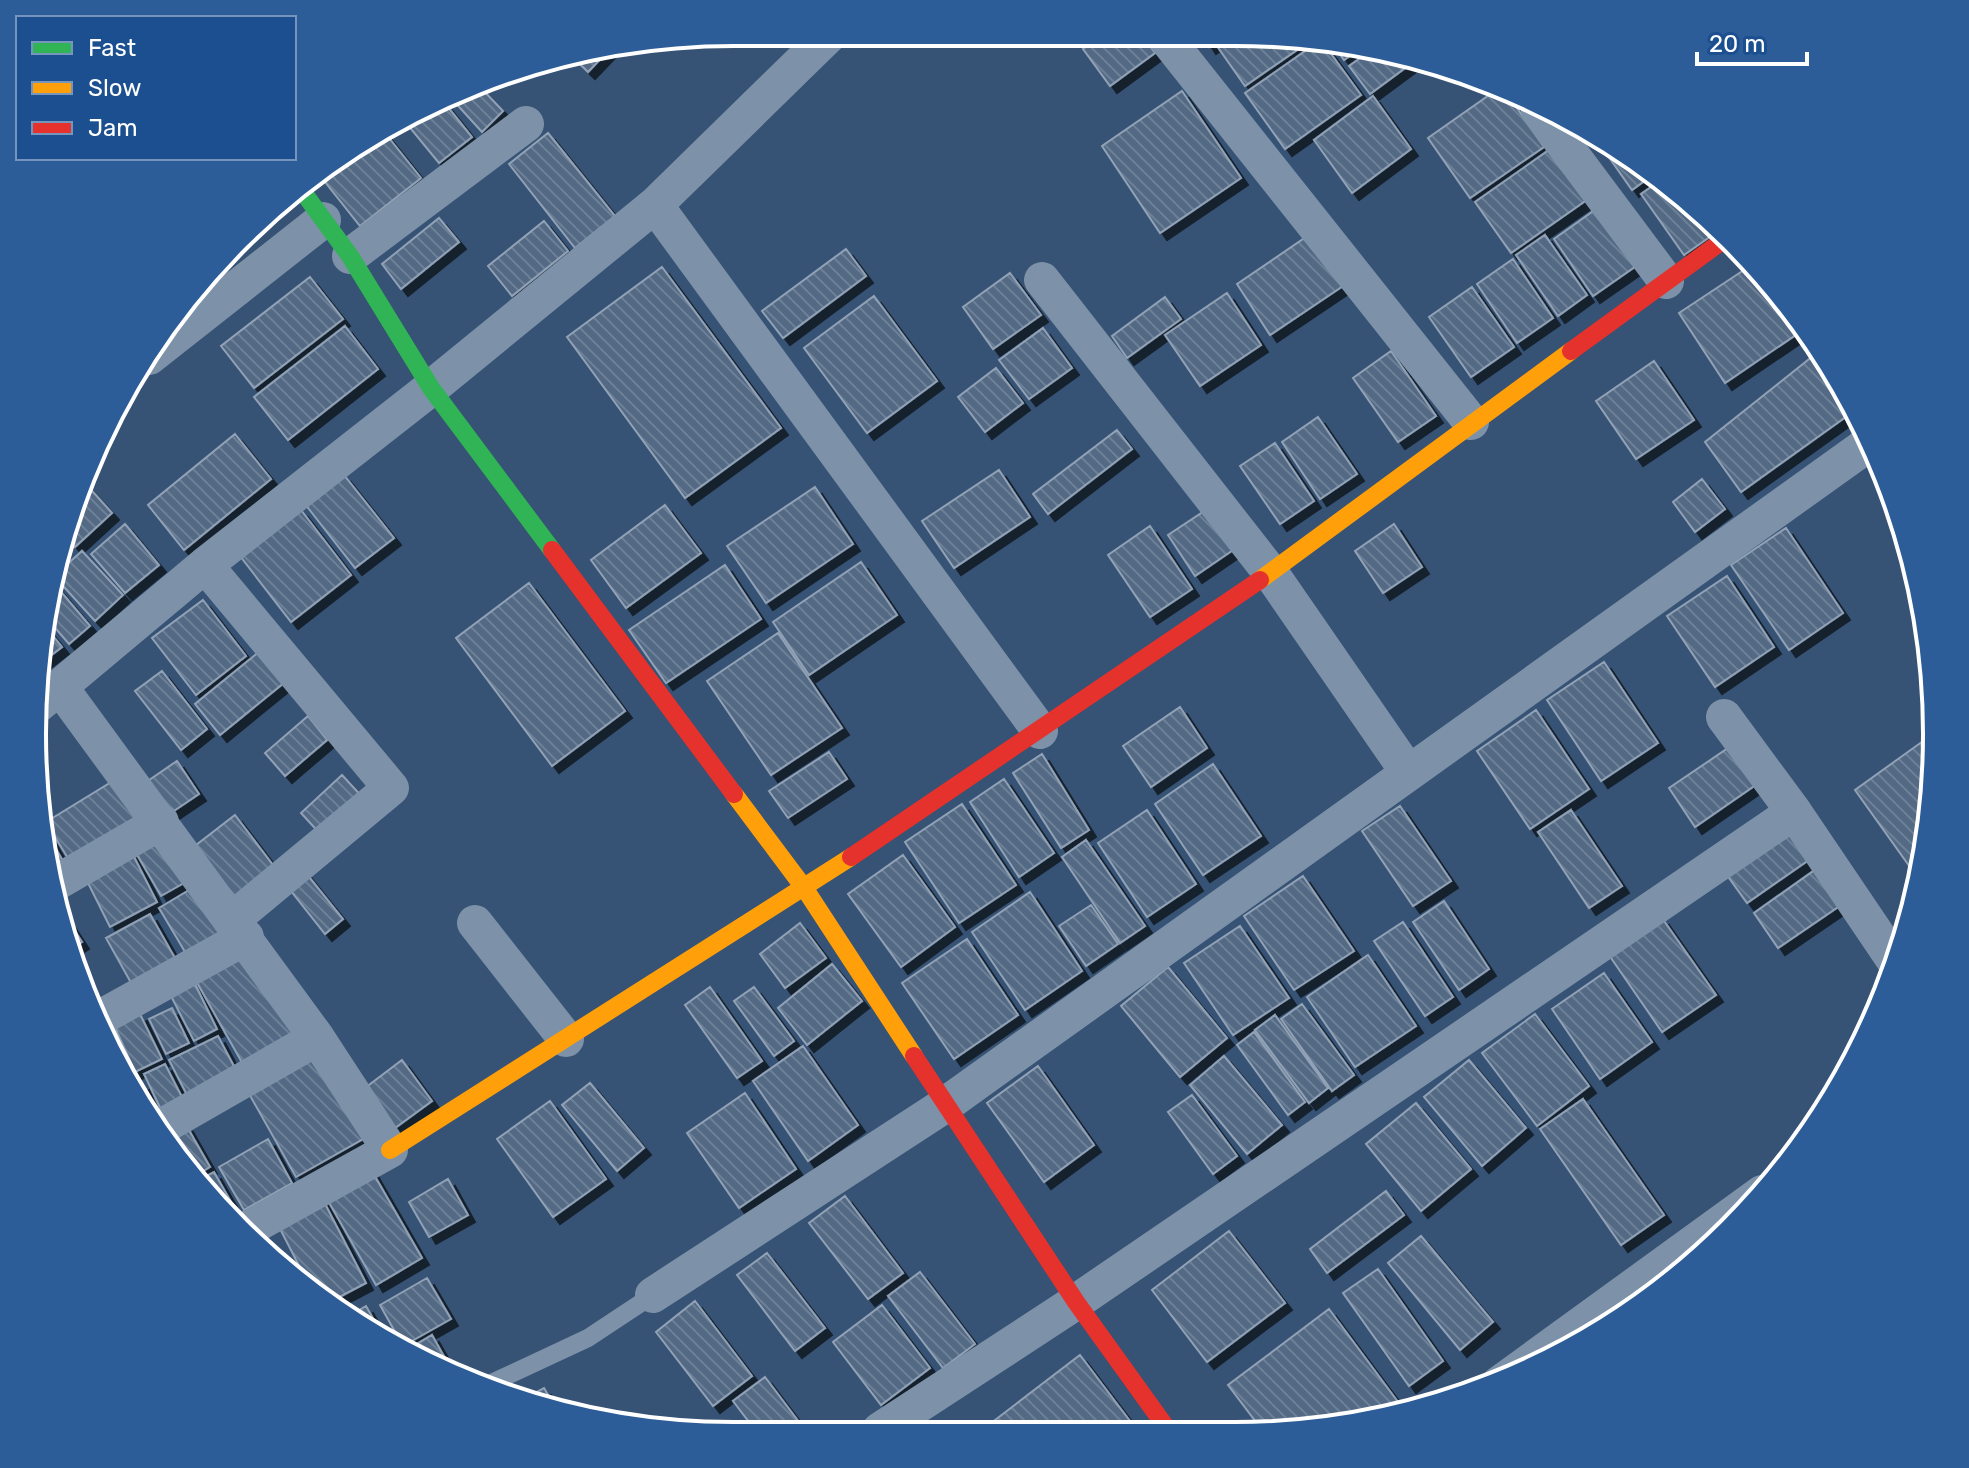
<svg xmlns="http://www.w3.org/2000/svg" width="1969" height="1468" font-family="Rubik,sans-serif">
  <defs>
    <pattern id="building-back-hatch" width="6" height="6" patternUnits="userSpaceOnUse" patternTransform="scale(2)"><rect width="6" height="6" fill="#526984"/><path d="M-1 5l2 2M0 0l6 6M5-1l2 2" fill="none" stroke="#6c8096"/></pattern>
    <filter id="shadow"><feDropShadow dx="7" dy="7" stdDeviation="0" flood-color="#0009"/></filter>
  </defs>
  <rect width="100%" height="100%" fill="#365274"/>
  <!-- building -->
  <path fill="url(#building-back-hatch)" stroke="#92a2b6" stroke-width="2" filter="url(#shadow)" d="M1077,33H1093L1083,41Z
    M1105,33H1140L1155,53L1110,86L1083,49Z
    M1200,33H1228L1209,47Z
    M1236,33H1280L1313,39L1245,86L1217,46Z
    M1321,40L1361,95L1285,149L1245,93Z
    M1331,42L1362,47L1344,60Z
    M611,48L588,72L569,54Z
    M1373,49L1417,56L1420,57L1370,94L1349,66Z
    M479,86L503,111L482,132L451,98Z
    M1182,91L1241,178L1160,233L1102,146Z
    M1495,91L1510,98L1544,147L1470,198L1428,138Z
    M1373,96L1411,149L1352,193L1314,140Z
    M443,101L472,137L439,163L402,118Z
    M381,128L421,178L360,226L321,177Z
    M548,133L615,216L575,248L509,164Z
    M1594,136L1625,151L1654,174L1632,190Z
    M1556,145L1591,197L1511,253L1475,202Z
    M1661,180L1721,229L1684,255L1641,194Z
    M1599,207L1639,264L1593,296L1554,239Z
    M439,218L459,242L401,289L382,264Z
    M544,221L568,251L512,296L488,266Z
    M1309,235L1343,286L1270,335L1237,284Z
    M1545,235L1587,295L1558,316L1516,255Z
    M846,249L866,276L783,338L762,311Z
    M1513,259L1553,318L1517,343L1477,284Z
    M1753,264L1806,328L1725,383L1679,313Z
    M662,267L781,428L685,498L567,337Z
    M1010,273L1041,315L993,349L963,307Z
    M310,277L343,319L254,388L221,346Z
    M1472,287L1514,347L1471,377L1429,317Z
    M1227,293L1261,345L1200,386L1165,335Z
    M874,296L937,381L867,433L804,348Z
    M1165,297L1181,319L1127,358L1112,336Z
    M345,326L378,369L288,440L254,397Z
    M1043,328L1072,368L1029,399L999,360Z
    M1391,351L1436,416L1398,442L1353,378Z
    M1813,356L1854,411L1741,492L1705,442Z
    M1654,361L1694,420L1636,459L1596,401Z
    M996,368L1023,403L985,432L958,397Z
    M1318,417L1357,474L1320,499L1282,442Z
    M1117,430L1132,449L1048,514L1033,494Z
    M235,434L271,479L184,550L148,505Z
    M1275,443L1314,501L1280,524L1240,466Z
    M999,470L1030,517L954,568L922,521Z
    M344,475L394,538L355,568L305,504Z
    M1702,479L1725,509L1695,532L1673,502Z
    M84,482L112,513L75,547L66,537Z
    M815,487L853,544L766,603L727,546Z
    M665,505L701,553L626,608L591,560Z
    M1209,508L1236,548L1195,576L1168,535Z
    M301,510L351,575L291,622L240,556Z
    M125,524L159,565L125,593L91,554Z
    M1394,524L1422,567L1383,593L1355,551Z
    M1150,526L1192,589L1150,617L1108,555Z
    M1786,528L1843,613L1789,650L1731,565Z
    M82,551L123,595L95,621L54,576Z
    M861,562L897,615L809,675L773,622Z
    M725,565L761,619L666,683L629,630Z
    M1727,576L1774,647L1715,687L1667,616Z
    M51,580L90,626L69,644L44,615Z
    M529,583L625,711L552,766L456,638Z
    M203,600L246,656L196,695L152,638Z
    M44,625L62,647L45,660L42,656Z
    M778,633L842,728L771,775L707,681Z
    M260,651L285,682L220,735L195,704Z
    M1604,662L1658,743L1601,781L1547,700Z
    M162,671L207,729L181,750L135,691Z
    M1180,707L1207,748L1151,787L1123,746Z
    M1536,710L1589,789L1530,829L1477,751Z
    M308,716L327,740L285,776L265,753Z
    M1937,731L1925,856L1910,867L1855,790Z
    M1734,744L1760,782L1695,827L1669,788Z
    M829,752L847,779L788,818L769,791Z
    M1042,754L1089,830L1061,848L1013,773Z
    M177,761L199,794L165,817L142,785Z
    M1213,764L1261,836L1203,875L1155,804Z
    M342,775L365,800L324,838L301,813Z
    M118,778L144,822L72,865L46,822Z
    M1004,779L1054,853L1019,877L970,802Z
    M962,804L1016,885L959,923L905,842Z
    M1400,806L1451,881L1413,906L1362,831Z
    M1147,810L1196,884L1147,917L1098,843Z
    M1571,810L1622,886L1589,908L1538,832Z
    M235,815L279,873L235,906L191,849Z
    M1793,823L1816,855L1747,903L1724,871Z
    M43,826L64,863L52,870Z
    M165,834L191,879L161,896L135,851Z
    M1086,840L1145,926L1120,943L1062,857Z
    M131,851L157,902L110,927L84,875Z
    M903,855L955,927L901,967L848,894Z
    M301,867L343,919L325,934L283,881Z
    M1819,867L1844,903L1778,948L1754,913Z
    M1303,876L1354,951L1294,990L1244,916Z
    M201,883L230,932L188,957L159,908Z
    M1030,892L1082,971L1025,1010L972,932Z
    M1444,901L1489,969L1459,990L1413,922Z
    M58,905L82,942L68,951Z
    M1091,905L1118,944L1086,966L1059,926Z
    M150,914L179,965L135,990L106,938Z
    M1662,918L1716,995L1662,1032L1609,955Z
    M1403,922L1453,997L1425,1016L1374,941Z
    M800,923L826,958L785,988L760,954Z
    M1240,926L1289,998L1233,1035L1184,963Z
    M967,939L1018,1015L954,1059L902,983Z
    M250,948L300,1037L245,1068L195,979Z
    M1368,955L1416,1026L1355,1067L1307,997Z
    M832,964L862,1001L807,1045L778,1008Z
    M1168,967L1227,1038L1180,1077L1121,1006Z
    M1604,973L1652,1042L1600,1079L1552,1009Z
    M194,982L217,1029L194,1041L170,994Z
    M710,987L762,1061L737,1078L685,1005Z
    M754,987L794,1041L774,1056L734,1001Z
    M1302,1004L1354,1075L1332,1091L1281,1019Z
    M172,1008L189,1043L166,1054L149,1019Z
    M140,1014L162,1059L135,1072L114,1025Z
    M1535,1014L1589,1086L1537,1126L1482,1053Z
    M1275,1015L1328,1088L1309,1103L1255,1030Z
    M1254,1032L1305,1102L1288,1115L1237,1045Z
    M111,1033L131,1077L128,1078L106,1035Z
    M218,1036L236,1070L187,1095L169,1060Z
    M803,1046L858,1125L808,1161L753,1081Z
    M322,1050L370,1135L296,1177L248,1092Z
    M1224,1056L1282,1125L1247,1154L1190,1085Z
    M402,1060L432,1101L395,1128L365,1088Z
    M1469,1060L1526,1128L1482,1166L1424,1097Z
    M165,1064L185,1103L163,1114L144,1074Z
    M1038,1066L1094,1145L1044,1182L987,1103Z
    M142,1083L160,1122L151,1124L132,1088Z
    M590,1083L644,1148L617,1171L562,1105Z
    M745,1093L796,1169L739,1208L687,1133Z
    M1192,1095L1237,1156L1213,1174L1168,1112Z
    M1583,1099L1664,1215L1621,1245L1540,1129Z
    M550,1101L606,1179L553,1217L497,1139Z
    M1416,1103L1471,1169L1421,1211L1366,1144Z
    M186,1125L210,1167L195,1176L163,1139Z
    M268,1139L292,1183L244,1210L219,1167Z
    M369,1166L422,1258L376,1285L323,1192Z
    M214,1172L239,1216L234,1219L199,1180Z
    M448,1179L468,1215L429,1237L409,1202Z
    M1386,1191L1404,1215L1327,1273L1310,1249Z
    M845,1196L903,1273L868,1299L809,1223Z
    M322,1198L366,1283L328,1303L312,1291L276,1221Z
    M1229,1231L1285,1303L1207,1362L1152,1290Z
    M1421,1236L1493,1322L1460,1350L1388,1263Z
    M767,1253L825,1328L795,1351L737,1275Z
    M1378,1269L1443,1361L1409,1386L1343,1293Z
    M920,1272L975,1344L943,1368L888,1296Z
    M427,1278L451,1319L403,1346L380,1305Z
    M695,1301L752,1376L713,1406L656,1332Z
    M882,1305L930,1368L881,1405L833,1342Z
    M366,1306L387,1343V1344L347,1317Z
    M1329,1309L1401,1406L1394,1412L1326,1430H1262L1228,1385Z
    M432,1335L454,1374L409,1354L407,1350Z
    M1080,1355L1133,1425L1126,1430H982Z
    M765,1377L805,1430H755L733,1401Z
    M544,1388L557,1410L520,1401Z"/>
  <g fill="none" stroke-linecap="round" stroke-linejoin="round">
    <!-- lane -->
    <path stroke="#7d92a8" stroke-width="18" d="M483,1387L588,1338L653,1295"/>
    <!-- street -->
    <path stroke="#7d92a8" stroke-width="36" d="M1162,33L1471,422
      M1539,111L1666,281
      M655,205L1040,731
      M350,256L526,124
      M1042,280L1270,572L1408,772
      M149,357L323,220
      M205,565L391,788L233,919
      M60,687L317,1038L156,1130
      M39,704L205,565L431,388L655,205L832,32
      M1724,717L1794,812L1896,963
      M54,884L161,822
      M475,923L566,1039
      M98,1019L246,937
      M244,1231L390,1150L317,1038
      M653,1295L945,1105L1871,442
      M1499,1384L1762,1193
      M880,1430L1076,1302L1794,812"/>
    <!-- fast -->
    <path stroke="#30b455" stroke-width="18" d="M303,192L350,256L431,388L552,550"/>
    <!-- slow -->
    <path stroke="#ff9f0a" stroke-width="18" d="M1260,580L1571,351
      M734,794L805,889L914,1056
      M390,1150L851,857"/>
    <!-- jam -->
    <path stroke="#e5322d" stroke-width="18" d="M1571,351L1729,236
      M552,550L734,794
      M851,857L1260,580
      M914,1056L1076,1302L1168,1430"/>
  </g>
  <!-- crop -->
  <path d="M0 0H1969V1468H0ZM734 46H1235A688 688 0 0 1 1923 734V734A688 688 0 0 1 1235 1422H734A688 688 0 0 1 46 734V734A688 688 0 0 1 734 46Z" fill="#2d5d98" fill-rule="evenodd"/>
  <path fill="none" stroke="#fff" stroke-width="4" d="M734 46H1235A688 688 0 0 1 1923 734V734A688 688 0 0 1 1235 1422H734A688 688 0 0 1 46 734V734A688 688 0 0 1 734 46Z"/>
  <!-- legend -->
  <rect x="16" y="16" width="280" height="144" fill="#1b4f8f" stroke="#7695bc" stroke-width="2"/>
  <rect x="32" y="42" width="40" height="12" fill="#30b455" stroke="#7695bc" stroke-width="2"/>
  <text x="88" y="56" font-size="24" fill="#ffffff">Fast</text>
  <rect x="32" y="82" width="40" height="12" fill="#ff9f0a" stroke="#7695bc" stroke-width="2"/>
  <text x="88" y="96" font-size="24" fill="#ffffff">Slow</text>
  <rect x="32" y="122" width="40" height="12" fill="#e5322d" stroke="#7695bc" stroke-width="2"/>
  <text x="88" y="136" font-size="24" fill="#ffffff">Jam</text>
  <!-- scale -->
  <path d="M1697 52v12h110v-12" fill="none" stroke="#ffffff" stroke-width="4"/>
  <text x="1709" y="52" font-size="24" fill="#ffffff" stroke="#1b4f8f" stroke-width="6" paint-order="stroke">20 m</text>
</svg>
